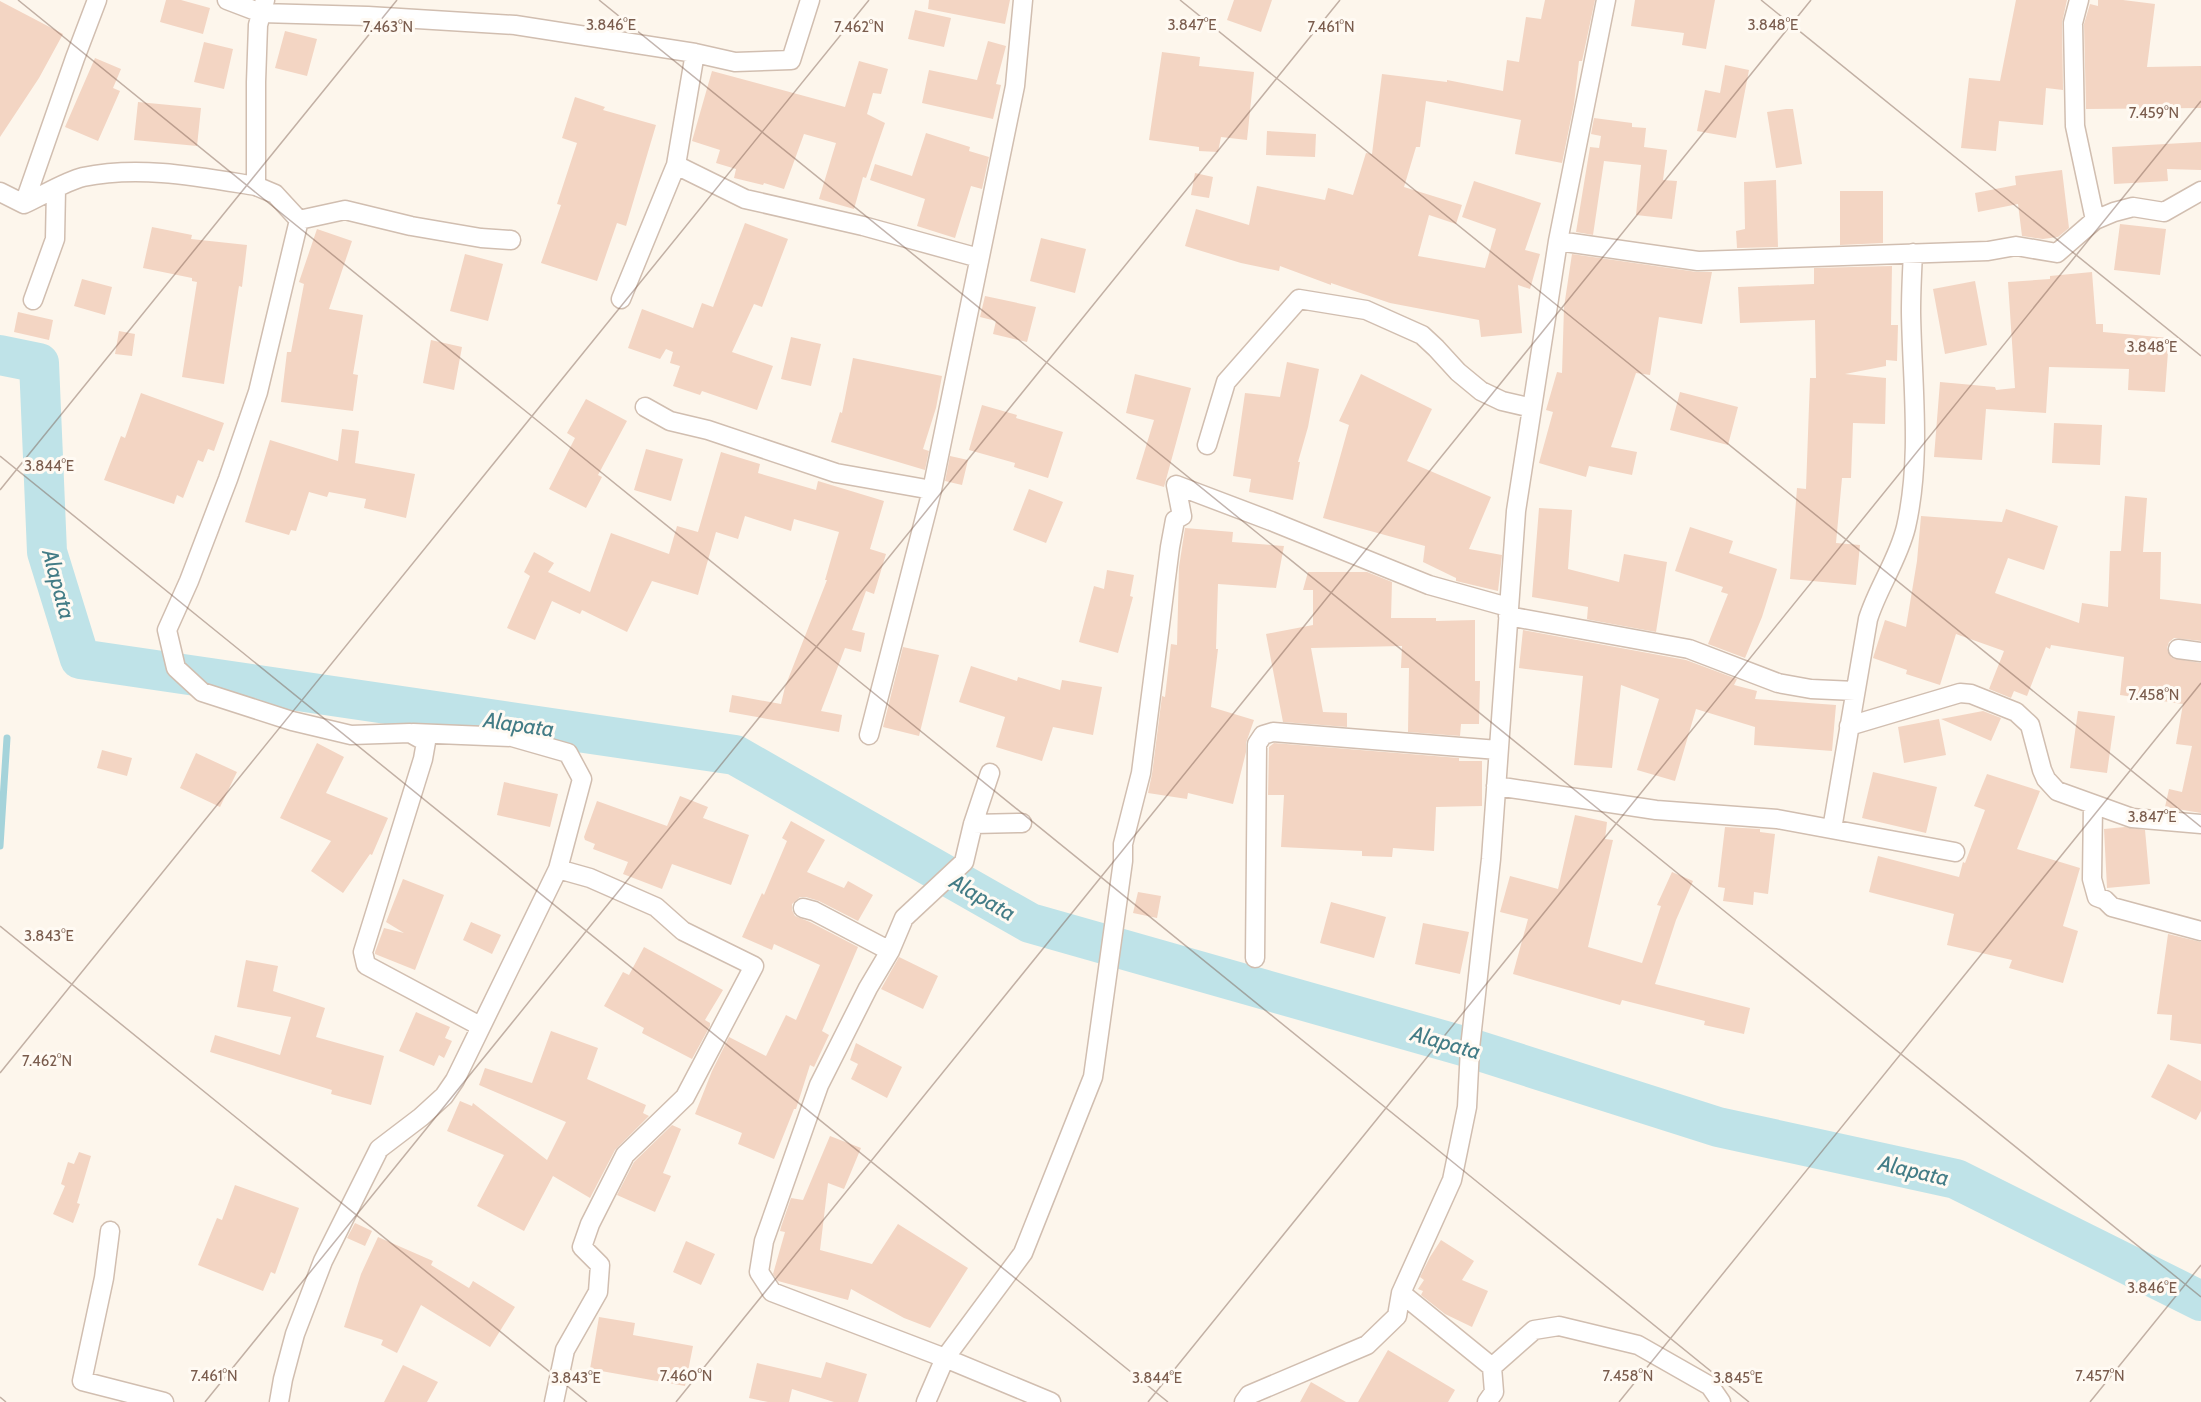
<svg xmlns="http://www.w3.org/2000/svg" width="2201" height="1402" font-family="Cabin,sans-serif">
  <rect width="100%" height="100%" fill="#fdf6ec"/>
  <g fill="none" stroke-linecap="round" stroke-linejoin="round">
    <!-- stream -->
    <path stroke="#a5d3da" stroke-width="7" d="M0,846L7,738"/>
    <!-- river -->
    <path stroke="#bfe3e8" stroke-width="40" d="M0,355L39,363L47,552L80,659L735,755L1030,923L1470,1048L1718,1127L1956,1179L2201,1301"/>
  </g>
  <!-- building -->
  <path fill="#f3d5c3" d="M166,0H181L210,8L203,34L160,22Z
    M929,0H1010L1005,24L928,9Z
    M1234,0H1272L1261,32L1227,20Z
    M1545,0H1595L1582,61H1579L1574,104L1562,163L1515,154L1521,120L1426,101L1420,147H1416L1404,187L1462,205L1456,224L1429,215L1418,256L1485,268L1496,229L1462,217L1474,181L1541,203L1525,250L1540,254L1530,289L1518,285L1522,333L1481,337L1479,320L1390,303L1331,283V285L1280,266L1279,271L1241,263L1185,246L1196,209L1249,225L1257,186L1325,200L1328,188L1353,195L1366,153L1372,154L1382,74L1447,82V80L1503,91L1507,60L1519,62L1526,17L1541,19Z
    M1635,0H1715L1706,49L1682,45L1684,33L1631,26Z
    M2016,0H2067L2062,23L2063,90L2046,88L2043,125L1999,121L1996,151L1961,148L1969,78L2000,81Z
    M2098,0H2123L2155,4L2147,67L2201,66V108L2086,109L2084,24L2090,4L2098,6Z
    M0,1L63,34L39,78L0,137Z
    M915,10L951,18L944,47L908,39Z
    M285,31L317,39L307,76L275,68Z
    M988,41L1006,46L996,84L1001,85L993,119L922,103L929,70L977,80Z
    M204,42L233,49L224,89L194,82Z
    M1162,52L1200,57L1199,66L1254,72L1247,140L1221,137L1218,152L1199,151V147L1149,140Z
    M95,58L121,69L113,88L120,91L98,141L65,127Z
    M859,61L888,69L881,94L873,93L867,114L885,123L866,178L863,177L854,209L819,199L836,143L804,134L784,189L764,183L763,185L734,178L736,169L716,163L720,150L692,141L712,71L845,107Z
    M1725,65L1749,70L1736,138L1697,131L1705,90L1720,93Z
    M575,97L605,107L603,110L656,125L626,226L617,223L597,281L541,263L561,205L557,204L577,143L562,138Z
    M138,102L201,108L197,146L134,140Z
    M1786,109H1793L1802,164L1776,168L1767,112Z
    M1594,118L1632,123V127L1646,128L1644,147L1667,150L1663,180L1677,181L1672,219L1636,215L1641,165L1604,161L1593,235L1576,232L1590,147L1599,148L1601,136L1591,134Z
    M1267,131L1316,134L1315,157L1266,155Z
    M926,133L970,147L969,151L989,157L982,189L971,186L955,238L917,226L925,199L870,180L875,164L912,176Z
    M2201,142V170L2167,169L2168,181L2114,184L2112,147Z
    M2062,170L2069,228L2058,237L2043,239L2022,236L2018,204L1978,212L1975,193L2016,185L2015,176Z
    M1195,173L1213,177L1209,198L1191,195Z
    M1776,180L1778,247L1737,248L1736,231L1745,229L1744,182Z
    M1840,191H1883V243L1840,245Z
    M745,223L788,239L762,307L754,304L732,352L773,366L757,410L702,391L700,395L673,386L680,366L670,363L673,352L666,349L660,359L628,348L642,309L693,328L702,303L713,307Z
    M2120,224L2166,229L2160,275L2114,270Z
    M152,227L192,235L191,239L247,245L242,287L239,286L224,384L182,377L197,282L192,281V278L143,268Z
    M317,229L352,241L329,309L363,315L353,374L358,375L353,411L281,402L287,352H291L304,284L299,282Z
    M1041,238L1086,249L1075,293L1030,281Z
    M465,254L503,264L488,321L450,311Z
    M1572,254L1697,272H1712L1702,324L1659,317L1650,375L1636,373L1611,447L1637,452L1632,475L1589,466L1586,477L1539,463L1553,412L1546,410L1557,372L1562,373L1564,307Z
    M1892,266L1891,325H1898L1897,361L1886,360V366L1845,374L1886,378L1885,424L1853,423L1851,478H1842L1836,543L1860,545L1856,585L1790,579L1797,488L1806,489L1810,378H1816L1815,320L1740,323L1738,287L1814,284V268Z
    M2092,272L2096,324H2103V332L2169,338L2165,392L2128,390L2129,369L2049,367L2046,413L1986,409L1982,460L1934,457L1940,382L1995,387L1996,390L2015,388L2008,282L2050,279V276Z
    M82,279L112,287L105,315L74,306Z
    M1975,281L1987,345L1945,354L1933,289Z
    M985,296L1036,307L1027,342L993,334L996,321L980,317Z
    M18,312L53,320L49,340L14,332Z
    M119,331L135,334L132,356L115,354Z
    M791,337L821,344L811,386L781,379Z
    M431,340L462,347L454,390L423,383Z
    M853,358L942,376L936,408L923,449L929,451L925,470L831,442L840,412L842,413Z
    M1287,362L1319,369L1308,427L1298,462H1300L1293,500L1249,492L1251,479L1233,476L1245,393L1280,397Z
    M1135,374L1191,388L1164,487L1136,479L1154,420L1126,413Z
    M1361,374L1432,409L1407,461L1491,497L1469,549L1502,555L1498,591L1456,581V578L1423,562L1425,546L1323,518L1349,425L1339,421Z
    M1680,392L1738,407L1728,445L1670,430Z
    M141,393L224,423L214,451L208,449L203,462L198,460L183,498L177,495L174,504L104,480L121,436L125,438Z
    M586,399L627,421L598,475L602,477L586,508L549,489L575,438L567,433Z
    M982,405L1017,415L1016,418L1063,432L1048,478L1014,467L1015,463L969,450Z
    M2054,423L2102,425L2100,465L2052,463Z
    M342,429L359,431L355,463L415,474L406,518L364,508L366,499L329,492L327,497L309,492L296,531L291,530L289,535L245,522L270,440L338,461Z
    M646,449L683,459L671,501L634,490Z
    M721,452L760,464L758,473L816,490L818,481L884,501L870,549L886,554L874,594L866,591L852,630L865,633L861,652L845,648L821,711L842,715L839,732L729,712L732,695L781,704L785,687L827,580H825L839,532L794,519L791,531L745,516L738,539L716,532L698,595L652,581L627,632L582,610L580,614L552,601L535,640L507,628L530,576L524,572L534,552L554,563L548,572L590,592L611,533L669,554L677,526L698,532Z
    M950,456L968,460L962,485L945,481Z
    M1029,489L1063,502L1046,543L1013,530Z
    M2125,496L2147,498L2143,552H2161L2160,599L2201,604V641L2174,638L2169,642L2167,648L2172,658L2201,663V813L2165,807L2169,789L2182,792L2192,746L2176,744L2183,704L2120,695L2124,657L2051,645L2050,649L2046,647L2027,696L2014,691L2011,698L1989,689L2004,651L1956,634L1940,685L1906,674L1907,670L1873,658L1885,620L1906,627L1917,561L1921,516L2002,522L2006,509L2058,526L2044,570L2008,558L1995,593L2079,623L2082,603L2108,607L2110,551H2121Z
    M1539,508L1572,510L1568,569L1619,582L1624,554L1667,562L1656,632L1585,619H1587L1588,607L1532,597Z
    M1690,527L1733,541L1729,553L1777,569L1762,617L1745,658L1708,644L1728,594L1721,592L1723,587L1675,571Z
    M1185,528L1233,532L1232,542L1284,546L1276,588L1218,584L1216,649H1218L1211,707L1254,720L1246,743V752L1233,804L1188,793L1187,799L1148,793L1152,774L1162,696L1165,697L1171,644L1177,645L1179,567Z
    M1107,570L1134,575L1130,596L1133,597L1118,653L1079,642L1094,586L1104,589Z
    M1308,572H1367L1392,582L1391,618H1436V621L1475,620V681H1480L1479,724H1461L1460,736L1408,732L1409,668H1401L1402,646L1311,648L1323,712L1347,713V727L1283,722L1266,634L1313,625V590H1303Z
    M1523,630L1686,660L1737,679L1734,685L1757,691L1755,699L1836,705L1832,751L1754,745L1755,727L1696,709L1675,781L1637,770L1659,699L1621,685L1612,768L1574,765L1583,676L1519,668Z
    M903,647L939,655L919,736L883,727Z
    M971,666L1017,681L1018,677L1060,690L1062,680L1102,687L1093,735L1053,727L1042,761L996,747L1005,717L959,702Z
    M1983,711L2001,718L1991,741L1941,719Z
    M2078,711L2115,716L2107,773L2070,768Z
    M1939,719L1946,755L1904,763L1898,727Z
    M317,743L344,757L326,793L388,818L372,855L370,854L343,893L311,871L331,841L280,818Z
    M1274,743L1459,758V761H1482V806L1436,807L1434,851L1393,848L1392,857L1362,856V851L1281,847L1284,795H1268L1269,747Z
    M102,750L132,758L127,776L97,768Z
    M196,753L237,772L220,807L180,788Z
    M1873,772L1937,787L1926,833L1862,818Z
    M1987,774L2040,791L2017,849L2080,868L2063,926L2078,931L2063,983L2009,968L2012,960L1947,945L1954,914L1869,892L1878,856L1959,877L1963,862L1965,863L1985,810L1974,806Z
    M504,782L558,794L550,827L497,815Z
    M680,796L708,807L703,818L749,835L731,885L672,864L662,889L623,874L628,862L593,849L595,844L585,840L584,837L597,801L667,826Z
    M1575,815L1607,822L1605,839L1613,840L1588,947L1642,963L1661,906L1657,905L1672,872L1693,881L1676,920L1655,984L1750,1008L1744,1034L1704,1025L1705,1021L1622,1000L1620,1005L1513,974L1528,919L1500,912L1510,876L1558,889Z
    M791,821L825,840L807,872L844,888L848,881L873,895L858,921L819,901L806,897H800L792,904V910L795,916L810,922L858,947L822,1031L829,1035L814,1067L810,1065L796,1109H794L774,1159L738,1144L742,1133L695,1114L712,1071L729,1037L766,1056L786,1015L796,1020L820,965L774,944L772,950L742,937L762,893L764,895L787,841L782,838Z
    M1725,827L1760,829V832L1775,834L1768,894L1754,892L1753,905L1723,901L1725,888L1718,887Z
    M2125,827L2145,830L2150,884L2107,888L2104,829Z
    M403,879L444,895L415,970L375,954V952L384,928L404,933L386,922Z
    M1138,892L1161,896L1157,918L1133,913Z
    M1331,902L1386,917L1374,958L1320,943Z
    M471,922L501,935L492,954L463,940Z
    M1423,923L1469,932L1460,974L1415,964Z
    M2168,934L2201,942V1044L2170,1040L2172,1015L2157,1014Z
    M644,947L723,990L705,1020L710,1023V1026L692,1059L642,1033L644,1028L604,1006L623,972L629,975Z
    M899,957L938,976L923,1009L881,989Z
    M246,960L278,966L273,991L325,1008L316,1037L384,1056L371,1105L331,1094L332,1090L210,1052L215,1035L280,1055L291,1017L237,1007Z
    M416,1012L450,1027L445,1038L452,1041L444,1058L439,1055L434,1066L399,1051Z
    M551,1031L598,1048L587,1079L646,1105L643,1113L649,1116L615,1150L590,1198L553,1176L524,1231L477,1206L504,1155L447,1131L460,1101L472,1106L473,1103L547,1160L566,1122L479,1085L485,1068L532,1083Z
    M856,1043L902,1067L887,1098L851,1079L858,1064L850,1060Z
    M2168,1064L2201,1081V1111L2196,1120L2151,1097Z
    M672,1125L681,1129L663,1173L671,1176L655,1212L617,1195L634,1162Z
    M830,1136L861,1148L844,1189L828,1183L820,1250L872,1264L898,1224L968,1268L930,1328L904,1318L851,1289L848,1300L778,1281L773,1274L785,1232L780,1231L781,1227L791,1198L803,1200Z
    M79,1152L91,1156L77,1203L80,1204L73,1223L53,1214L65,1186L61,1184L68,1162L74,1164Z
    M235,1185L299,1208L275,1274L271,1272L263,1291L198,1265L217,1218L222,1220Z
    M355,1223L372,1231L365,1246L347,1238Z
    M378,1237L433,1261L431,1265L469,1288L473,1281L515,1307L490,1347L421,1305L397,1353L381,1345L383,1340L344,1327L361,1274Z
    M1441,1240L1474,1261L1462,1280L1488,1291L1472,1327L1445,1314L1421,1295L1423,1291L1418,1289L1424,1280L1420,1277L1430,1257Z
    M686,1241L715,1254L701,1285L673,1272Z
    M599,1317L635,1323L633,1335L693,1346L685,1386L590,1369Z
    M1388,1350L1455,1390L1448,1402H1358Z
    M826,1362L867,1374L858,1402H834L792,1389L789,1402H768L749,1398L757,1363L821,1378Z
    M403,1365L438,1382L427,1402H384Z
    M1311,1382L1346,1402H1300Z"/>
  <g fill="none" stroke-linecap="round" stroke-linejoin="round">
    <!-- minor casing -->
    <g stroke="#d1beb0" stroke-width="21">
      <path id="minor" d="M97,0L75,58L24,204C40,197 66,181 83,177C140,165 200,177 256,186
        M227,0L261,13L368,16L515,25L695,53
        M265,0L258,25L256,82V186L275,194L299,220L345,210L411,226L481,238L511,240
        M2079,0L2073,23L2075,126L2095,220
        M676,165L745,199L863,226L979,258
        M0,192L24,204
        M299,220L258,392L228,479L189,581L167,630L176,668L202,692L292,721L351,735L410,733L426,742L423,759L363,952L366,965L480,1026
        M1558,241L1698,261L1988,251L2016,246L2057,253L2095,220L2114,212L2133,207L2164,212L2201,191
        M621,299L676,165L695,53L735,62L791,60L810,0
        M33,300L55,239L56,189
        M645,407L670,421L708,430L836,473L932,490
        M1207,445L1226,382L1299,299L1366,310L1422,335L1436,348L1458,372L1481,391L1502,401L1532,408
        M1508,616L1689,649L1778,683L1811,689L1855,691
        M2178,649L2201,652
        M1849,726L1960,693L1971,694L2016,712L2030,725L2042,770L2046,779L2057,791L2132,818L2201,824
        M413,733L512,737L568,753L582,779L558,869
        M869,735L932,490L1015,86L1023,0
        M990,773L973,824L964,862L904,918L890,951L868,988L819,1085L764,1241L759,1272L772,1292L945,1358L1051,1402
        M1496,786L1656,810L1777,819L1955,852
        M2093,804L2092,879L2097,897L2105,900L2112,907L2201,931
        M973,824L1022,823
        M1832,829L1868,619C1878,587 1898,560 1906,527C1922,457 1912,383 1911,312C1911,292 1912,272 1913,253
        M803,908L814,911L890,951
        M1255,958L1257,744L1263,735L1273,732L1498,750
        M110,1231L104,1278L82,1381L164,1402
        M1401,1293L1492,1367L1494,1392L1487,1402
        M1492,1367L1534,1330L1559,1326L1638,1345L1710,1386L1721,1402
        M279,1402L283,1379L295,1334L323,1261L379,1149L421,1117L444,1096L455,1080L558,869L590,878L656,907L683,931L754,966L685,1097L625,1155L590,1224L582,1247L600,1265L598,1292L565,1350L554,1402
        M926,1402L945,1358L1023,1253L1093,1077L1123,861V844L1141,773L1170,547L1175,520L1182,516L1176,485L1271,521L1429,585L1508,607
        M1244,1402L1249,1395L1367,1345L1397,1316L1401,1293L1452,1180L1467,1107L1470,1048L1491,859L1516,511L1558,241L1606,0"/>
    </g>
    <!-- minor -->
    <use href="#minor" stroke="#fff" stroke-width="18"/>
  </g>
  <!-- ticks -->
  <path fill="none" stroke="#7a5c4d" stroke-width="1.5" stroke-opacity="0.45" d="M18,0L1749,1402M599,0L2201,1297M1180,0L2201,827M1761,0L2201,356M0,456L1168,1402M0,490L397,0M0,926L587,1402M0,1073L869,0M0,1397L6,1402M205,1402L1340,0M676,1402L1811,0M1148,1402L2201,101M1619,1402L2201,683M2090,1402L2201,1265"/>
  <g text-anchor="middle" stroke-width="6" stroke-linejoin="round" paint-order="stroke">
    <!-- water labels -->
    <g font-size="22" font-style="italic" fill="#437c86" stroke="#fffaf3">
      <text transform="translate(59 584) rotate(75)" y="8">Alapata</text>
      <text transform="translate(519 724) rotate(8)" y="8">Alapata</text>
      <text transform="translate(983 897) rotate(30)" y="8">Alapata</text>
      <text transform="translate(1446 1042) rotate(16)" y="8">Alapata</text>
      <text transform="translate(1914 1170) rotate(13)" y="8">Alapata</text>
    </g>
  </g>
  <g font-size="15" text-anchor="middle" fill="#7a5c4d" stroke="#fffaf3" stroke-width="6" stroke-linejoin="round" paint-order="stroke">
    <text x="1773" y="30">3.848°E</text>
    <text x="611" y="30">3.846°E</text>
    <text x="1192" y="30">3.847°E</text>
    <text x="388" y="32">7.463°N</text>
    <text x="859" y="32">7.462°N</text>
    <text x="1331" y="32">7.461°N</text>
    <text x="2154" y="118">7.459°N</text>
    <text x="2152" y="352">3.848°E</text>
    <text x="49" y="471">3.844°E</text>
    <text x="2154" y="700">7.458°N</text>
    <text x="2152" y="822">3.847°E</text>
    <text x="49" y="941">3.843°E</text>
    <text x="47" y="1066">7.462°N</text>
    <text x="2152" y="1293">3.846°E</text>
    <text x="214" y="1381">7.461°N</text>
    <text x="686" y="1381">7.460°N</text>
    <text x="1628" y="1381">7.458°N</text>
    <text x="2100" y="1381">7.457°N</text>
    <text x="576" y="1383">3.843°E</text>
    <text x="1157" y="1383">3.844°E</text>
    <text x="1738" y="1383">3.845°E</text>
  </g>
</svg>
